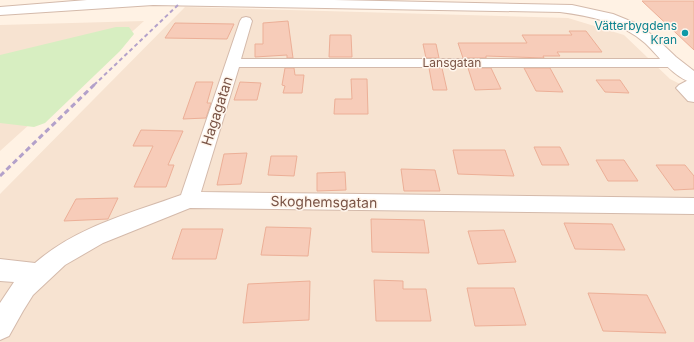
<svg xmlns="http://www.w3.org/2000/svg" width="694" height="342" font-family="Inter,sans-serif">
  <rect width="100%" height="100%" fill="#fff2e4"/>
  <!-- residential -->
  <path fill="#f7e3d1" d="M185,7L568,18L624,35L670,79L694,91V342H0V194Z
    M144,21L0,151V25Z"/>
  <!-- green -->
  <path fill="#d7eec1" d="M116,27H129L134,34L120,51L45,123L34,127L0,123V55Z"/>
  <!-- building -->
  <path fill="#f7ccb9" stroke="#ecaf97" d="M642,1H694V50Z
    M288,21L293,58H287V55L255,57V44H263V23Z
    M175,23L234,24L227,39L165,38Z
    M569,31H586L602,52H557L560,56H543L544,58L486,56V58H463L458,43H527L522,35H572Z
    M330,35H351L352,57H329Z
    M423,44H436L439,58H426Z
    M285,68H294L295,75H304L302,93H283L285,86L282,85Z
    M429,68H442L447,90H433Z
    M468,68H491L501,89L475,90Z
    M524,68H550L563,92L536,91Z
    M351,79H367L368,114H334L335,99H352Z
    M596,80H620L629,93L605,92Z
    M196,82H213L207,103H211L206,118L183,119Z
    M240,82L261,83L257,100H234Z
    M141,130L183,131L168,165H174L166,187H134L153,146H133Z
    M534,147H560L569,165H542Z
    M453,150H505L514,176L458,174Z
    M247,153L241,184L217,185L224,154Z
    M271,156H297L294,176L268,175Z
    M596,160H624L638,181H608Z
    M656,165H685L694,176V189L674,190Z
    M401,169L435,170L440,191H404Z
    M345,172L346,190L317,191V173Z
    M118,198L108,219L64,221L76,199Z
    M371,219L424,220L429,253L372,252Z
    M564,223L612,224L625,250L575,249Z
    M266,227L311,228L308,256L261,255Z
    M182,229H223L216,259H172Z
    M504,230L516,262L478,264L468,231Z
    M374,280L403,281V289H426L431,321H376Z
    M310,281L309,320L243,323L248,284Z
    M467,288H514L526,325L475,326Z
    M588,293L647,295L666,333L603,331Z"/>
  <g fill="none" stroke-linecap="round" stroke-linejoin="round">
    <!-- minor casing -->
    <g stroke="#d4baab" stroke-width="2">
      <path id="minor" d="M246,17L250,18L252,21L241,59H672L677,60L679,63L677,66L672,67H239L201,192L694,198V214L190,208L103,243L65,265L33,295L23,311L9,336L0,340V303L14,282L0,281V259L35,263C76,227 131,213 181,195L240,21L242,18Z
        M694,77V102L688,101L676,88L679,85Z"/>
    </g>
    <!-- tertiary casing -->
    <g stroke="#d4baab" stroke-width="2">
      <path id="tertiary" d="M87,0H334L572,5L613,14L635,23L655,37L676,57L694,71V83C673,78 660,57 645,43C621,22 590,16 560,12L153,5L0,15V7Z"/>
    </g>
    <!-- minor -->
    <use href="#minor" fill="#fff" fill-rule="evenodd"/>
    <!-- tertiary -->
    <use href="#tertiary" fill="#fff" fill-rule="evenodd"/>
    <!-- rail-far1 -->
    <path stroke="#b3a1ca" stroke-width="2" stroke-dasharray="4 3" stroke-linecap="butt" d="M94,85L179,4"/>
    <!-- rail -->
    <path stroke="#b3a1ca" stroke-width="3" stroke-dasharray="5.5 3.5" stroke-linecap="butt" d="M0,176L95,84"/>
  </g>
  <!-- markers -->
  <circle fill="#0f9aa8" stroke="#fff6ed" stroke-width="1.5" cx="685" cy="33" r="4"/>
  <g text-anchor="middle" stroke-width="3" stroke-linejoin="round" paint-order="stroke">
    <!-- far-culture labels -->
    <g font-size="12" fill="#0d838f" stroke="#fff6ed" text-anchor="end">
      <text x="677" y="30">Vätterbygdens<tspan x="677" dy="14">Kran</tspan></text>
    </g>
    <!-- far-street labels -->
    <g font-size="12" fill="#7a5446" stroke="#fff6ed">
      <text x="452" y="67">Lansgatan</text>
    </g>
    <!-- street labels -->
    <g font-size="14" fill="#7a5446" stroke="#fff6ed">
      <text transform="translate(217 111) rotate(-72)" y="5">Hagagatan</text>
      <text transform="translate(324 202) rotate(1)" y="5">Skoghemsgatan</text>
    </g>
  </g>
</svg>
